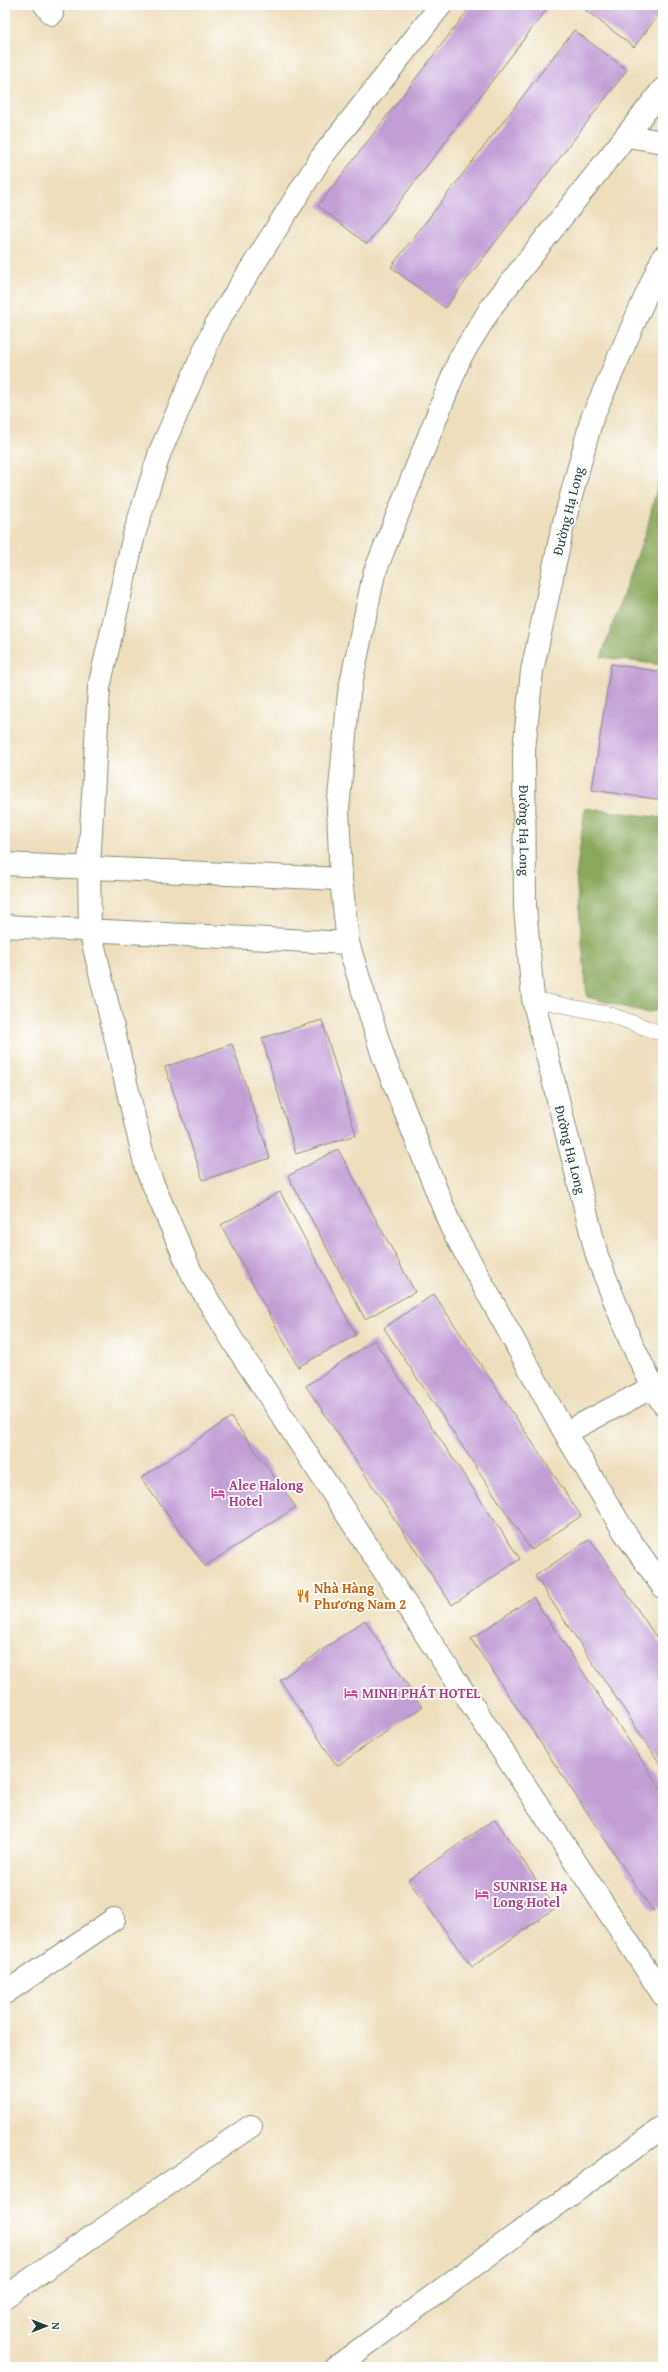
<svg xmlns="http://www.w3.org/2000/svg" width="668" height="2372" font-family="'Gentium Book Plus',serif">
  <rect width="100%" height="100%" fill="#fff"/>
  <filter id="ink" filterUnits="userSpaceOnUse"><feTurbulence type="fractalNoise" baseFrequency=".025" numOctaves="2"/><feDisplacementMap in="SourceGraphic" scale="8" xChannelSelector="R" yChannelSelector="G"/><feConvolveMatrix kernelMatrix="1 2 1 2 8 2 1 2 1" color-interpolation-filters="sRGB"/></filter>
  <filter id="wash" filterUnits="userSpaceOnUse"><feTurbulence type="fractalNoise" baseFrequency=".012" numOctaves="4" result="noise"/><feDisplacementMap in="SourceGraphic" scale="16" xChannelSelector="R" yChannelSelector="G"/><feGaussianBlur stdDeviation="0.9" result="paint"/><feColorMatrix in="noise" values="0 0 0 0 0 0 0 0 0 0 0 0 0 0 0 0 0 1.4 0 .05"/><feComposite in="paint" operator="in"/></filter>
  <g filter="url(#wash)">
    <rect width="100%" height="100%" fill="#eddfbc"/>
    <!-- forest -->
    <path fill="#8aa85c" stroke="#547248" d="M663,460V665L601,657L648,525Z
      M585,808L663,818V1009L645,1013L587,997L576,876Z"/>
    <g id="blocks">
      <!-- building -->
      <path fill="#c19ed6" d="M472,5H542L547,9L367,244L318,206Z
        M586,5H663V9L634,47L584,9Z
        M574,30L627,70L445,308L391,267Z
        M611,664L663,672V800L592,790Z
        M322,1020L356,1135L296,1154L262,1038Z
        M232,1044L270,1158L203,1180L165,1067Z
        M338,1149L415,1292L365,1319L288,1176Z
        M280,1192L356,1335L298,1367L221,1225Z
        M434,1294L581,1516L531,1550L384,1328Z
        M374,1340L520,1559L452,1605L306,1386Z
        M231,1417L296,1507L205,1566L141,1478Z
        M590,1539L663,1647V1768L535,1576Z
        M533,1597L663,1792V1904L653,1911L471,1639Z
        M365,1620L422,1707L337,1766L280,1680Z
        M495,1819L555,1908L472,1967L408,1880Z"/>
    </g>
  </g>
  <g filter="url(#ink)">
    <use href="#blocks" fill-opacity="0" stroke="#868e78" stroke-width="1"/>
    <g fill="none" stroke-linecap="round" stroke-linejoin="round">
      <!-- service casing -->
      <g stroke="#868e78" stroke-width="16">
        <path id="service" d="M533,999L611,1015L663,1034"/>
      </g>
      <!-- minor casing -->
      <g stroke="#868e78" stroke-width="24">
        <path id="minor" d="M45,5L52,14
          M441,5L321,158L216,324L160,452L134,535L99,687L89,867L90,930L146,1168L191,1272L236,1346L663,1995
          M628,136L663,142
          M5,864L341,879
          M5,926L348,943
          M5,1993L114,1919
          M5,2297L251,2126
          M336,2367L663,2127"/>
      </g>
      <!-- tertiary casing -->
      <g stroke="#868e78" stroke-width="24">
        <path id="tertiary" d="M663,89L492,306L460,358L374,574L349,693L338,809L341,879L348,943L383,1056L451,1227L565,1433L625,1533L663,1587
          M565,1433L653,1387"/>
      </g>
      <!-- primary casing -->
      <g stroke="#868e78" stroke-width="24">
        <g id="primary">
          <path id="s1" d="M663,257L592,418L562,530L532,671L524,750L525,907L533,999L597,1256L630,1340L653,1387L663,1404"/>
        </g>
      </g>
      <!-- service -->
      <use href="#service" stroke="#fff" stroke-width="15"/>
      <!-- minor -->
      <use href="#minor" stroke="#fff" stroke-width="22"/>
      <!-- tertiary -->
      <use href="#tertiary" stroke="#fff" stroke-width="22"/>
      <!-- primary -->
      <use href="#primary" stroke="#fff" stroke-width="22"/>
    </g>
  </g>
  <!-- icons -->
  <defs>
    <g id="hotel-bare" transform="scale(1.08)"><path d="M-6-4.5h1.5V1H6V5H4.5V3h-9V5H-6ZM-4 0a1.8 1.8 0 1 1 3.6 0ZM.5 0V-2.5h3Q6-2.5 6 0Z" fill="#d1479c" stroke="#fff" stroke-width="2.5" paint-order="stroke"/></g>
    <g id="restaurant-bare" transform="scale(1.08)"><path d="M-5-6h1v4h1v-4h1v4h1v-4h1v5L-1.5 .5V6h-2V.5L-5-1ZM5-6V6H3V1.5H1.5Q1.5-4 5-6Z" fill="#e8710a" stroke="#fff" stroke-width="2.5" paint-order="stroke"/></g>
  </defs>
  <g fill-rule="evenodd">
    <use href="#hotel-bare" x="218" y="1493"/>
    <use href="#restaurant-bare" x="303" y="1596"/>
    <use href="#hotel-bare" x="351" y="1693"/>
    <use href="#hotel-bare" x="482" y="1894"/>
  </g>
  <g text-anchor="middle" stroke-width="3.5" stroke-linejoin="round" paint-order="stroke">
    <!-- street labels -->
    <g font-size="14" fill="#1f3d34" stroke="#fff">
      <text transform="translate(568 511) rotate(-76)" y="5">Đường Hạ Long</text>
      <text dy="5" stroke="none"><textPath href="#s1" startOffset="596">Đường Hạ Long</textPath></text>
      <text dy="5" stroke="none"><textPath href="#s1" startOffset="920">Đường Hạ Long</textPath></text>
    </g>
    <!-- hotel labels -->
    <g font-size="14" font-weight="bold" fill="#b23c85" stroke="#fff" text-anchor="start">
      <text x="229" y="1490">Alee Halong<tspan x="229" dy="16">Hotel</tspan></text>
      <text x="362" y="1698">MINH PHÁT HOTEL</text>
      <text x="493" y="1891">SUNRISE Hạ<tspan x="493" dy="16">Long Hotel</tspan></text>
    </g>
    <!-- food labels -->
    <g font-size="14" font-weight="bold" fill="#c56008" stroke="#fff" text-anchor="start">
      <text x="314" y="1593">Nhà Hàng<tspan x="314" dy="16">Phương Nam 2</tspan></text>
    </g>
  </g>
  <!-- margin -->
  <rect width="668" height="2372" fill="none" stroke="#fff" stroke-width="20"/>
  <!-- north arrow -->
  <g transform="translate(46 2326) rotate(90)" stroke="#ffffff" stroke-width="3" paint-order="stroke">
  <path d="M0-3L7 15L0 10L-7 15Z" fill="#1f3d34"/>
  <text y="-6" font-size="11" font-weight="bold" text-anchor="middle" fill="#1f3d34">N</text>
  </g>
</svg>
